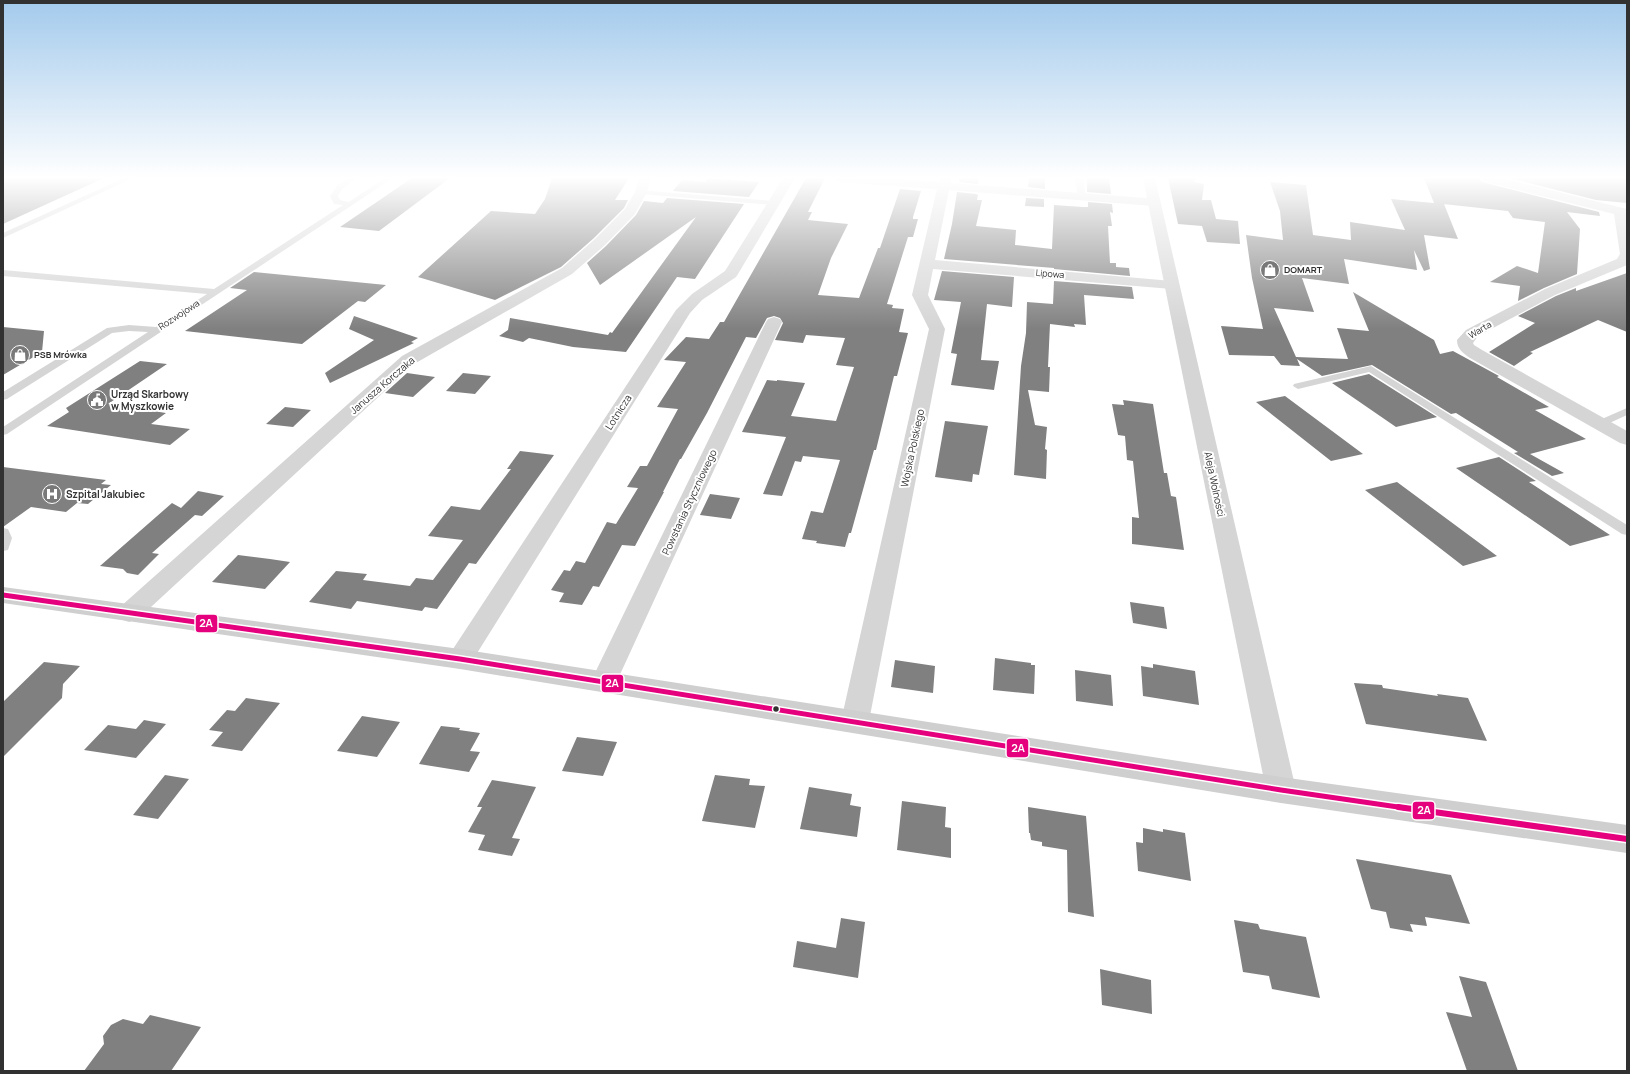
<svg xmlns="http://www.w3.org/2000/svg" width="1630" height="1074" font-family="Manrope,sans-serif">
  <rect width="100%" height="100%" fill="#fff"/>
  <!-- building -->
  <path fill="#808080" d="M3,178H104L3,224Z
    M412,178H450L379,231L340,227Z
    M552,178H629L615,200H628L624,208L594,238L561,267L495,300L418,277L491,211L535,214L545,199Z
    M708,178L759,182L749,197L673,191L682,180L705,182Z
    M806,178H825L808,212H812L808,220L848,224L831,258L818,295L859,298L878,248H880L900,189L921,191L913,217V219H918L913,237H908L887,304L893,305L892,308L904,309L899,332L908,333L897,376H894L876,450H874L851,533H849L845,547L816,543L817,541L802,539L811,511L823,513L840,460L803,456L801,462L795,461L782,496L763,494L786,437L742,432L767,380L777,381V380L805,383L791,416L836,421L854,367L836,365L845,338L806,335L803,343L775,340L783,323L780,318L774,316L767,318L756,338L746,337L707,413L681,459H680L663,492H664L635,546L622,545L599,587L593,586L582,605L559,602L564,593L551,590L564,570L570,571L576,561L585,563L607,522L616,524L638,488L627,487L640,466H647L678,409L657,407L686,362L664,360L686,337L709,339L720,322H724Z
    M959,178H979L978,184L959,182Z
    M1029,178H1045V189L1028,187Z
    M1087,178H1109L1111,194L1087,192Z
    M1168,178H1196L1194,182L1204,184L1202,200H1211L1216,219L1238,221L1240,244L1207,242L1202,226L1178,224Z
    M1424,178H1479L1482,182L1599,212L1600,216L1567,212L1580,229L1577,274L1544,288L1518,301L1520,286L1490,282L1517,266L1538,273L1545,222L1513,218L1508,211L1434,203Z
    M1509,178H1627V203L1596,200Z
    M1270,182L1306,185L1313,235L1351,240L1350,222L1405,230L1391,199L1444,204L1458,239L1424,235L1430,269L1424,271L1414,250L1417,270L1344,259L1349,284L1302,278L1314,312L1274,308L1296,357L1348,359L1337,328L1369,331L1353,292L1434,340L1440,354L1453,351L1499,376L1497,377L1549,407L1535,410L1586,439L1530,454L1564,473L1552,476L1514,453L1518,452L1456,413L1451,414L1372,365L1322,376L1297,359L1300,366L1281,365L1274,356L1229,355L1221,326L1263,329L1252,278L1246,235L1283,240L1280,211Z
    M957,192L976,194L978,195L977,200H982L976,226L1016,230L1015,245L1052,249L1054,205L1083,207H1088V202L1112,204L1113,213L1110,212L1112,226H1108L1110,263H1116V267L1129,268L1130,276L1054,269V268L944,259L952,224Z
    M667,198L744,204L695,279L677,277L626,352L573,347L529,338L523,342L499,336L508,330L510,318L608,335L610,332L612,333L696,217L600,285L587,263L606,246L636,215L644,201L663,203Z
    M1026,198L1044,199V207L1025,206Z
    M942,271L1014,277L1012,307L987,304L981,360L999,361L994,390L951,385L957,354L951,353L961,302L934,300Z
    M254,272L386,285L365,302L358,301L302,344L185,331L247,290L230,288Z
    M1627,273V332L1598,320L1530,352L1533,353L1514,366L1489,352L1535,323L1518,316L1556,296L1576,288V291Z
    M1054,281L1132,287L1134,299L1084,295L1086,325L1074,324L1075,327L1050,324L1048,367H1050L1049,392L1028,390L1035,425L1047,427L1045,449L1047,450L1046,479L1014,475L1021,366L1026,333L1027,302L1053,304Z
    M354,316L418,338L411,342L414,343L330,383L325,373L374,340L349,329Z
    M3,327L44,331L42,352L3,375Z
    M140,361L167,364L108,404L166,413L151,424L190,429L170,445L47,426L69,412L66,408Z
    M407,373L435,377L413,397L385,393Z
    M463,373L491,376L475,394L446,391Z
    M1369,374L1437,417L1396,427L1332,383Z
    M1285,396L1363,454L1331,461L1256,402Z
    M1123,400L1153,404L1164,473H1167L1171,496L1176,497L1184,550L1132,544V517L1139,518L1133,461L1127,460L1125,436L1118,435L1112,404L1124,405Z
    M285,407L311,410L293,427L266,424Z
    M945,421L988,426L979,475L973,474L972,482L935,477Z
    M520,451L554,455L476,564L469,563L437,609L425,607L422,611L357,601L351,609L309,602L336,571L367,574L363,580L410,586L416,578L433,580L463,540L428,536L451,506L480,510L511,469H507Z
    M1499,457L1536,481L1529,482L1610,535L1570,546L1456,468Z
    M3,467L106,480L101,484L111,485L88,504L77,503L66,512L31,507L3,527Z
    M1397,482L1497,556L1463,566L1365,490Z
    M198,491L224,496L202,516L195,515L152,553L159,554L138,575L127,573L123,569L100,566L172,503L181,508Z
    M710,494L740,498L731,519L700,515Z
    M238,555L270,559L290,562L265,589L212,582Z
    M1130,602L1164,607L1167,629L1133,623Z
    M995,658L1031,663V665H1035L1034,694L993,690Z
    M895,660L935,666L933,693L891,687Z
    M44,662L80,666L63,684L62,698L3,757V702Z
    M1153,664L1195,671L1199,705L1143,696L1141,666L1153,668Z
    M1075,670L1111,675L1113,706L1076,701Z
    M1354,683L1382,685L1383,688L1438,696L1437,694L1468,698L1487,741L1366,724Z
    M246,698L280,703L242,751L211,746L223,732L209,730L227,710L235,711Z
    M362,716L400,722L377,757L337,751Z
    M144,720L166,724L136,758L84,750L108,725L136,729Z
    M441,726L460,728L459,730L480,733L470,751L480,752L469,772L419,764Z
    M577,737L617,742L603,776L562,771Z
    M165,775L189,779L158,819L133,815Z
    M715,775L750,779L749,785L765,786L755,828L702,821Z
    M492,780L536,787L512,838L520,839L512,856L478,850L485,835L468,832L482,807H477Z
    M809,787L852,794L850,805L861,807L857,837L800,829Z
    M902,801L946,807L945,827L951,828V858L897,850Z
    M1028,807L1086,816L1094,917L1068,912L1067,850L1042,846V842L1031,840L1030,833H1029Z
    M1143,828L1163,832V829L1185,833L1191,881L1138,871L1136,842L1143,843Z
    M1356,859L1451,875L1470,924L1425,917L1427,926L1410,924L1413,932L1390,928L1386,912L1371,909Z
    M841,918L865,922L858,978L793,967L797,941L836,948Z
    M1234,920L1258,924L1260,929L1306,937L1320,998L1272,989L1269,976L1243,972Z
    M1100,969L1151,980L1152,1014L1102,1005Z
    M1459,976L1486,982L1518,1071H1467L1446,1012L1472,1017Z
    M150,1015L201,1027L171,1071H84L104,1044L103,1036L111,1025L123,1019L143,1024Z"/>
  <g fill="none" stroke-linecap="round" stroke-linejoin="round">
    <!-- service -->
    <path fill="#d5d5d5" fill-rule="evenodd" d="M124,178H133L3,238V233Z
      M349,178H357L342,189L338,196L340,200L349,202L385,178H393L7,434L3,435V427L148,332L129,331L112,333L7,399L3,400V392L107,328L129,325L156,327L207,294L3,276V270L214,289L343,205L334,204L330,196L337,186Z
      M1075,178H1083L1086,197L1085,199H1082L1078,197Z
      M638,190L774,201L778,203L774,205L641,194L637,192Z
      M1371,366L1627,525V535L1622,534L1369,372L1298,389L1293,386L1294,384Z
      M1627,408V415L1603,426H1595L1593,424L1595,422Z
      M3,528L8,529L12,538L8,550L3,551Z"/>
    <!-- minor -->
    <path fill="#d5d5d5" fill-rule="evenodd" d="M639,178H651L647,192L635,214L605,245L572,274L414,364L138,619L129,622L120,619L117,613L120,607L402,356L562,268L595,239L625,209L635,192Z
      M783,178H795L738,274L736,277L702,300L690,313L469,666L460,669L451,666L447,659L451,652L676,310L692,294L725,271Z
      M833,178H890L939,182L940,178H952L951,183L1158,199L1160,202L1158,205L1154,206L949,190L935,260L1172,281L1177,282L1179,285L1177,288L1172,289L933,269L928,295L945,329L869,721L865,729L855,732L845,729L841,721L929,329L912,295L937,189L839,182Z
      M1480,178H1502L1627,209V265L1555,295L1478,336L1473,343L1474,345L1482,350L1627,431V445L1620,443L1470,358C1463,353 1457,349 1457,340L1466,330L1545,289L1617,259L1620,254L1614,214L1482,181Z
      M774,317L780,319L782,322L617,681L613,688L604,691L595,688L591,681L766,322L768,319Z"/>
    <!-- tertiary -->
    <path fill="#d5d5d5" fill-rule="evenodd" d="M1143,178H1155L1296,790L1291,799L1281,803L1271,799L1266,790Z"/>
    <!-- secondary -->
    <path fill="#cfcfcf" fill-rule="evenodd" d="M3,587L460,649L1281,777L1627,825V853L1281,803L460,669L3,603Z"/>
    <!-- bus-1-far1 casing -->
    <g stroke="#fff" stroke-width="8">
      <path id="bus-1-far1" d="M3,595L460,659L1281,790L1405,808"/>
    </g>
    <!-- bus-1 casing -->
    <g stroke="#fff" stroke-width="9">
      <path id="bus-1" d="M1398,807L1627,839"/>
    </g>
    <!-- bus-1-far1 -->
    <use href="#bus-1-far1" stroke="#e5007d" stroke-width="5"/>
    <!-- bus-1 -->
    <use href="#bus-1" stroke="#e5007d" stroke-width="6"/>
  </g>
  <!-- sky -->
  <linearGradient id="sky" x2="0" y2="1"><stop stop-color="#a3caec"/><stop offset="0.54" stop-color="#fff"/><stop offset="1" stop-color="#fff" stop-opacity="0"/></linearGradient>
  <rect width="1630" height="329" fill="url(#sky)"/>
  <!-- icons -->
  <defs>
    <g id="shop-disc" transform="scale(1)"><circle r="9.5" fill="#797979" stroke="#fff"/><path d="M-5-2.5h2.3a2.7 3.5 0 0 1 5.4 0H5L5.5 6h-11ZM-1.5-2.5h3a1.5 2.3 0 0 0-3 0Z" fill="#fff"/></g>
    <g id="civic-disc" transform="scale(1)"><circle r="9.5" fill="#797979" stroke="#fff"/><path d="M-.6-6.5H3V-4.5H.6V-3L4-1V1h2V6H-6V1h2V-1L-.6-3ZM-1.2 2.5V6h2.4V2.5Z" fill="#fff"/></g>
    <g id="hospital-disc" transform="scale(1)"><circle r="9.5" fill="#797979" stroke="#fff"/><path d="M-5-5h3v3.5h4V-5h3V5h-3V1.5h-4V5h-3Z" fill="#fff"/></g>
  </defs>
  <g fill-rule="evenodd">
    <use href="#shop-disc" x="1270" y="270"/>
    <use href="#shop-disc" x="20" y="355"/>
    <use href="#civic-disc" x="97" y="400"/>
    <use href="#hospital-disc" x="52" y="494"/>
  </g>
  <!-- markers -->
  <circle fill="#313131" stroke="#fff" stroke-width="1.5" cx="776" cy="709" r="3.5"/>
  <g text-anchor="middle" stroke-width="4" stroke-linejoin="round" paint-order="stroke">
    <!-- far-poi labels -->
    <g font-size="9" font-weight="bold" fill="#313131" stroke="#fff" text-anchor="start">
      <text x="1284" y="273">DOMART</text>
      <text x="34" y="358">PSB Mrówka</text>
    </g>
    <!-- far-street labels -->
    <g font-size="9" fill="#313131" stroke="#fff">
      <text transform="translate(1050 274) rotate(5)" y="3">Lipowa</text>
      <text transform="translate(179 315) rotate(-33)" y="3">Rozwojowa</text>
      <text transform="translate(1480 330) rotate(-31)" y="3">Warta</text>
    </g>
    <!-- street labels -->
    <g font-size="10" fill="#313131" stroke="#fff">
      <text transform="translate(382 385) rotate(-41)" y="4">Janusza Korczaka</text>
      <text transform="translate(618 412) rotate(-57)" y="4">Lotnicza</text>
      <text transform="translate(912 448) rotate(-78)" y="4">Wojska Polskiego</text>
      <text transform="translate(1215 484) rotate(78)" y="4">Aleja Wolności</text>
      <text transform="translate(689 502) rotate(-65)" y="4">Powstania Styczniowego</text>
    </g>
    <!-- poi labels -->
    <g font-size="10" font-weight="bold" fill="#313131" stroke="#fff" text-anchor="start">
      <text x="111" y="398">Urząd Skarbowy<tspan x="111" dy="12">w Myszkowie</tspan></text>
      <text x="66" y="498">Szpital Jakubiec</text>
    </g>
  </g>
  <g stroke="#fff" stroke-width="1.5">
    <rect x="195" y="614" width="23" height="19" rx="4" fill="#e5007d"/>
    <rect x="601" y="674" width="23" height="19" rx="4" fill="#e5007d"/>
    <rect x="1006" y="738" width="23" height="20" rx="4" fill="#e5007d"/>
    <rect x="1412" y="801" width="23" height="19" rx="4" fill="#e5007d"/>
  </g>
  <g font-size="11" text-anchor="middle" font-weight="bold" fill="#fff">
    <text x="206" y="627">2A</text>
    <text x="612" y="687">2A</text>
    <text x="1018" y="752">2A</text>
    <text x="1424" y="814">2A</text>
  </g>
  <!-- border -->
  <rect width="1630" height="1074" fill="none" stroke="#313131" stroke-width="8"/>
</svg>
